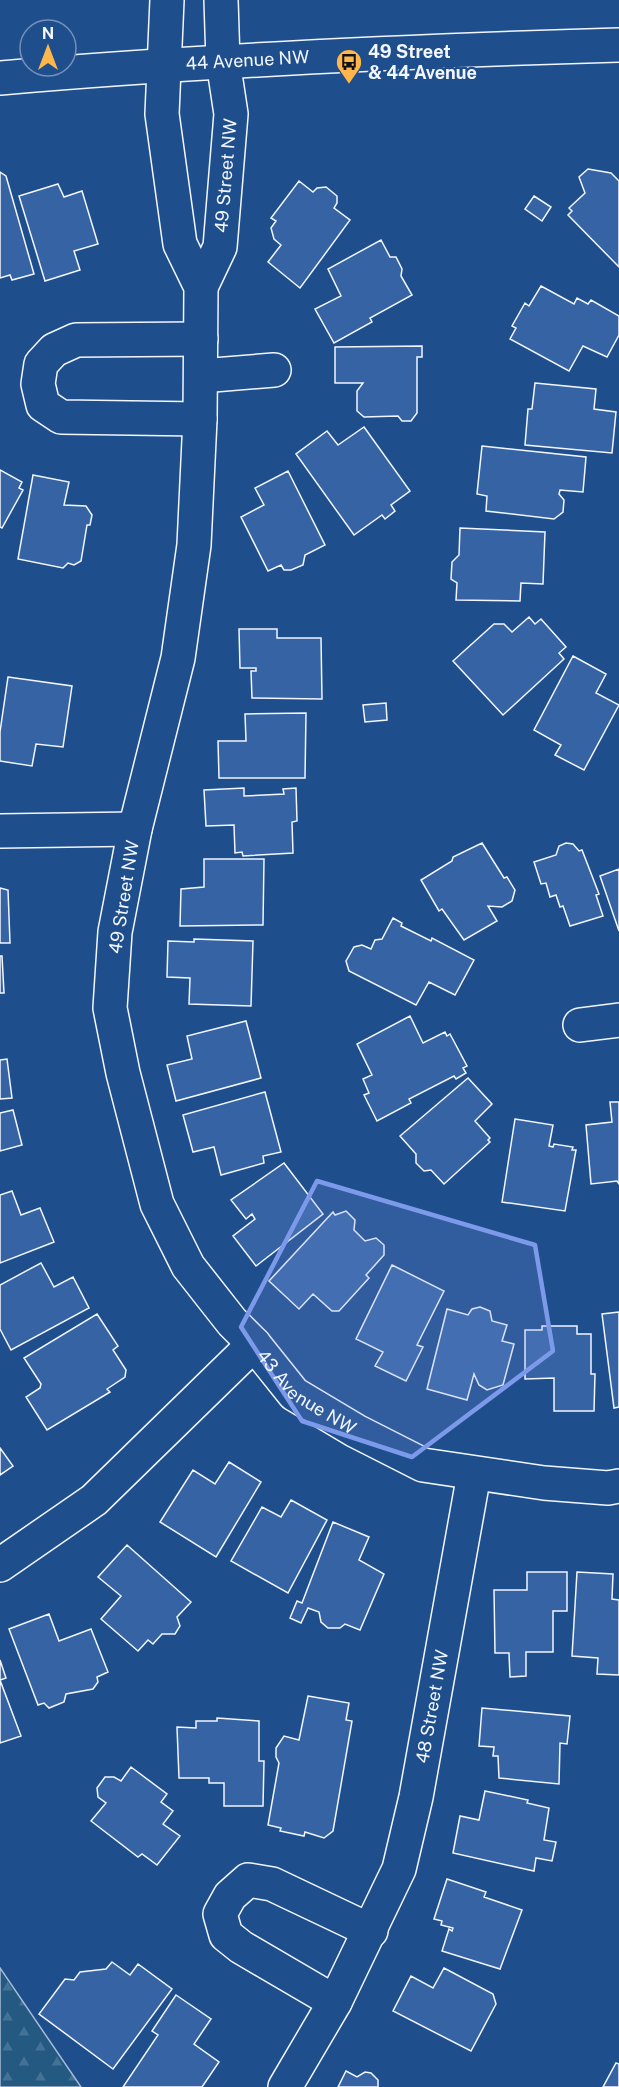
<svg xmlns="http://www.w3.org/2000/svg" width="619" height="2087" font-family="'Public Sans',sans-serif">
  <defs>
    <pattern id="forest-firs" width="22" height="20" patternUnits="userSpaceOnUse" patternTransform="scale(1.5)"><rect width="22" height="20" fill="#245a82"/><path d="M5 1l3.5 6h-7zM16 11l3.5 6h-7z" fill="#447295"/></pattern>
  </defs>
  <rect width="100%" height="100%" fill="#1f4e8c"/>
  <!-- forest -->
  <path fill="url(#forest-firs)" stroke="#a8bbd7" stroke-width="1.5" d="M0,1968L81,2087H0Z"/>
  <!-- building -->
  <path fill="#3563a3" stroke="#f2f6ff" stroke-width="1.5" d="M588,169L611,173L619,181V267L568,215L572,211L569,208L585,193L579,177Z
    M0,172L6,176L34,274L12,280L10,275L0,278Z
    M299,181L313,192L317,188L326,187L337,196V203L334,208L350,220L300,288L268,262L281,245L274,239L271,228L276,221L271,218Z
    M58,184L64,197L82,191L98,244L74,251L80,270L45,281L19,196Z
    M534,196L551,207L542,221L525,209Z
    M381,240L390,257H396L402,269L401,276L412,295L370,318L372,322L334,343L315,309L341,296L328,269Z
    M541,286L574,304L577,298L588,304L591,300L619,316V335L607,357L583,346L569,371L510,339L516,328L512,326L525,303L529,306Z
    M422,346V357H417V413L411,421H402L398,416L364,417L357,411V391L363,383H335V347Z
    M535,383L596,389L594,409L616,412L612,453L525,445L528,409H532Z
    M364,427L410,491L391,505L395,511L385,519L382,515L354,535L296,454L327,431L338,445Z
    M482,446L586,457L583,492L560,490L559,494L564,500L563,512L554,519L486,511L487,496L477,494Z
    M0,470L22,482L19,488L23,490L2,528L0,527Z
    M288,471L325,545L305,555L303,565L291,570H284L281,565L268,571L241,517L264,505L255,488Z
    M33,475L69,482L64,505L86,506L92,515L90,525H87L81,561L74,565L68,563L63,568L18,559Z
    M460,528L545,532L543,584L521,583L520,601L456,600L457,583L451,579L452,562L459,555Z
    M529,617L535,624L541,619L566,647L559,653L564,659L503,715L453,661L494,624H504L512,632Z
    M239,629H277V638H321L322,699L252,698L251,671H256V668H240Z
    M573,656L606,674L596,693L619,705L584,770L555,755L561,745L534,730Z
    M8,677L72,686L63,747L36,744L32,766L0,761V732Z
    M386,703L387,720L365,722L363,705Z
    M306,713L305,778H219L218,741H246L245,714Z
    M244,788V796L284,794L283,789L296,788L297,821L292,822L293,853L243,856L242,852L235,853L234,825L206,826L204,790Z
    M482,843L504,878L507,877L515,890L512,901L502,907L488,906L497,921L464,940L442,909L439,911L421,880L452,861L453,857Z
    M566,843L573,844L579,851L582,850L599,894L596,895L603,916L570,926L563,906L560,907L556,895L550,897L546,883L541,884L534,862L556,855L559,846Z
    M204,859H264L263,925L180,926L181,889L204,887Z
    M619,869V931L600,876Z
    M0,888L8,890L10,943H0Z
    M393,918L402,923L401,926L431,941L432,938L474,960L455,995L429,982L416,1005L349,971L346,961L354,947L362,945L371,949L375,940L382,939Z
    M194,939L253,941L251,1006L189,1004L190,978L167,977L168,941L194,942Z
    M0,956H2L4,993H0Z
    M410,1016L423,1043L445,1032L447,1036L450,1034L467,1066L463,1068L466,1073L456,1079L454,1076L409,1099L411,1103L377,1121L364,1095L369,1093L363,1079L372,1075L357,1044Z
    M246,1021L261,1078L176,1101L167,1065L192,1059L187,1036Z
    M7,1059L12,1098L0,1099V1060Z
    M468,1078L492,1104L475,1121L490,1138L488,1140L490,1142L444,1184L431,1170L424,1171L416,1163V1154L400,1136Z
    M265,1092L281,1152L263,1156L264,1163L221,1175L214,1147L193,1152L183,1115Z
    M610,1102H619V1184L617,1181L591,1184L586,1125L612,1122Z
    M13,1110L22,1145L0,1151V1113Z
    M515,1119L553,1125L549,1146L553,1147L554,1144L573,1147L572,1150H576L565,1211L502,1202Z
    M284,1163L323,1214L256,1266L233,1236L255,1219L252,1214L246,1219L231,1200Z
    M12,1191L21,1215L40,1208L54,1242L0,1263V1195Z
    M346,1211L355,1220L354,1230L365,1241L376,1238L384,1245V1255L366,1275L369,1278L339,1311H332L313,1294L299,1309L269,1281L333,1212L335,1215Z
    M41,1263L54,1287L73,1277L89,1308L11,1350L0,1329V1285Z
    M392,1265L444,1291L417,1345L423,1347L406,1381L375,1366L383,1352L356,1339Z
    M480,1307L490,1311L492,1321L507,1325L502,1341L514,1344L503,1385L487,1390L479,1385L474,1374L467,1400L427,1389L447,1309L468,1315L472,1309Z
    M619,1312V1407L614,1408L602,1314Z
    M97,1314L118,1346L113,1350L126,1370L125,1377L107,1389L110,1392L47,1430L26,1397L40,1388L41,1384L24,1358Z
    M542,1326H577V1334H591V1374H595L594,1411H554V1378L525,1379V1330H542Z
    M0,1448L13,1466L0,1475Z
    M229,1462L261,1482L216,1557L160,1522L193,1470L215,1484Z
    M291,1500L327,1520L288,1593L231,1561L262,1507L281,1517Z
    M333,1522L369,1537L359,1560L384,1574L360,1630L345,1624L340,1628H328L321,1622L319,1612L308,1608L301,1623L290,1618L297,1601L302,1603Z
    M127,1545L191,1602L177,1617L180,1626L175,1634H162L153,1644L148,1640L138,1651L101,1619L121,1596L98,1577Z
    M527,1572H567V1611H553V1652H526V1676L510,1677L509,1653H495L494,1590H527Z
    M577,1572L613,1574L612,1599L619,1600V1675L597,1674L598,1658L572,1656Z
    M49,1614L59,1641L91,1629L108,1672L97,1677L98,1682L93,1689L66,1694L64,1702L49,1708L44,1703L38,1705L9,1629Z
    M0,1660L6,1678L0,1680L21,1736L0,1743Z
    M308,1696L349,1703L346,1720L352,1721L333,1831L324,1838L305,1832L304,1836L280,1831L281,1828L268,1825L279,1763L276,1757V1748L284,1736L299,1740Z
    M482,1708L570,1716L567,1744L560,1743L559,1784L499,1778L498,1756H493L494,1747L479,1746Z
    M217,1718L259,1721V1761H264L263,1806H224V1783H209V1778H179L177,1727L196,1728V1721H217Z
    M131,1767L167,1794L161,1802L173,1811L163,1824L180,1836L157,1865L142,1854L138,1857L91,1821L106,1803L98,1797L97,1788L105,1777H114L121,1781Z
    M485,1791L528,1800L527,1803L549,1808L544,1840L556,1842L552,1861L536,1858L534,1871L453,1853L460,1816L479,1820Z
    M447,1879L486,1892L484,1897L522,1910L500,1969L442,1951L449,1929L452,1931L453,1928L441,1925L442,1921L434,1919Z
    M112,1962L130,1975L138,1964L172,1989L113,2069L39,2014L65,1979L74,1980L80,1972L106,1969Z
    M444,1968L493,1994L496,2004L471,2051L393,2011L411,1976L433,1988Z
    M176,1995L211,2019L194,2044L219,2062L202,2087H123L158,2035L152,2031Z
    M616,2063L619,2064V2087H603Z
    M346,2071L357,2077L365,2072L371,2073L378,2080V2087H338Z"/>
  <g fill="none" stroke-linecap="round" stroke-linejoin="round">
    <!-- minor casing -->
    <g stroke="#f2f6ff" stroke-width="36">
      <g id="minor">
        <path d="M167,0L162,114L180,244L201,287L200,419L194,545L178,658L135,829L115,932L110,1008L123,1073L157,1204L188,1266L232,1322L254,1344"/>
        <path id="s1" d="M0,78C206,60 412,51 619,45"/>
        <path id="s2" d="M201,287L220,247L231,114L223,61L221,0"/>
        <path d="M201,376L274,370"/>
        <path d="M200,419L61,417L43,405L38,384L41,364L54,350L76,340L201,339"/>
        <path d="M0,831L135,829"/>
        <path d="M580,1025L619,1020"/>
        <path id="s3" d="M0,1565L94,1500L254,1344L294,1394L356,1431L423,1465L544,1483L608,1488L619,1486"/>
        <path d="M335,2002L241,1947L226,1935L220,1914L230,1896L248,1880L272,1884L371,1931"/>
        <path id="s4" d="M285,2087L335,2002L399,1869L416,1797L474,1474"/>
      </g>
    </g>
    <!-- minor -->
    <use href="#minor" stroke="#1f4e8c" stroke-width="33"/>
  </g>
  <!-- marked area -->
  <path fill="#7d9aea" fill-opacity="0.2" stroke="#7d9aea" stroke-width="4.5" stroke-linejoin="round" d="M317,1181L535,1245L553,1351L412,1457L302,1421L241,1327Z"/>
  <!-- icons -->
  <defs>
    <g id="bus-pin" transform="scale(1.35)"><path d="M0 17L-7.5 6A9.5 9.5 0 1 1 7.5 6Z" fill="#ffb74d" stroke="#1f4e8c"/><path d="M-5-6H5V4H4V6H2V4H-2V6H-4V4H-5ZM-3.5-4V0h7V-4ZM-3.5 1.2v1.5H-2V1.2ZM2 1.2v1.5H3.5V1.2Z" fill="#111"/></g>
  </defs>
  <g fill-rule="evenodd">
    <use href="#bus-pin" x="349" y="62"/>
  </g>
  <g text-anchor="middle" stroke-width="4.5" stroke-linejoin="round" paint-order="stroke">
    <!-- poi labels -->
    <g font-size="18" font-weight="bold" fill="#f2f6ff" stroke="#1f4e8c" text-anchor="start">
      <text x="368" y="58">49 Street<tspan x="368" dy="21">&amp; 44 Avenue</tspan></text>
    </g>
    <!-- street labels -->
    <g font-size="18" fill="#f2f6ff" stroke="#1f4e8c">
      <text dy="6" stroke="none"><textPath href="#s1" startOffset="248">44 Avenue NW</textPath></text>
      <text dy="6" stroke="none"><textPath href="#s2" startOffset="116">49 Street NW</textPath></text>
      <text transform="translate(124 897) rotate(-81)" y="6">49 Street NW</text>
      <text dy="6" stroke="none"><textPath href="#s3" startOffset="410">43 Avenue NW</textPath></text>
      <text dy="6" stroke="none"><textPath href="#s4" startOffset="412">48 Street NW</textPath></text>
    </g>
  </g>
  <!-- north arrow -->
  <g transform="translate(48 48)"><circle r="28" fill="#1f4e8c" stroke="#7391ba" stroke-width="1.5"/>
  <path d="M0-4.5L10 22L0 15L-10 22Z" fill="#ffb74d"/>
  <text y="-9" font-size="16" font-weight="bold" text-anchor="middle" fill="#f2f6ff">N</text>
  </g>
</svg>
